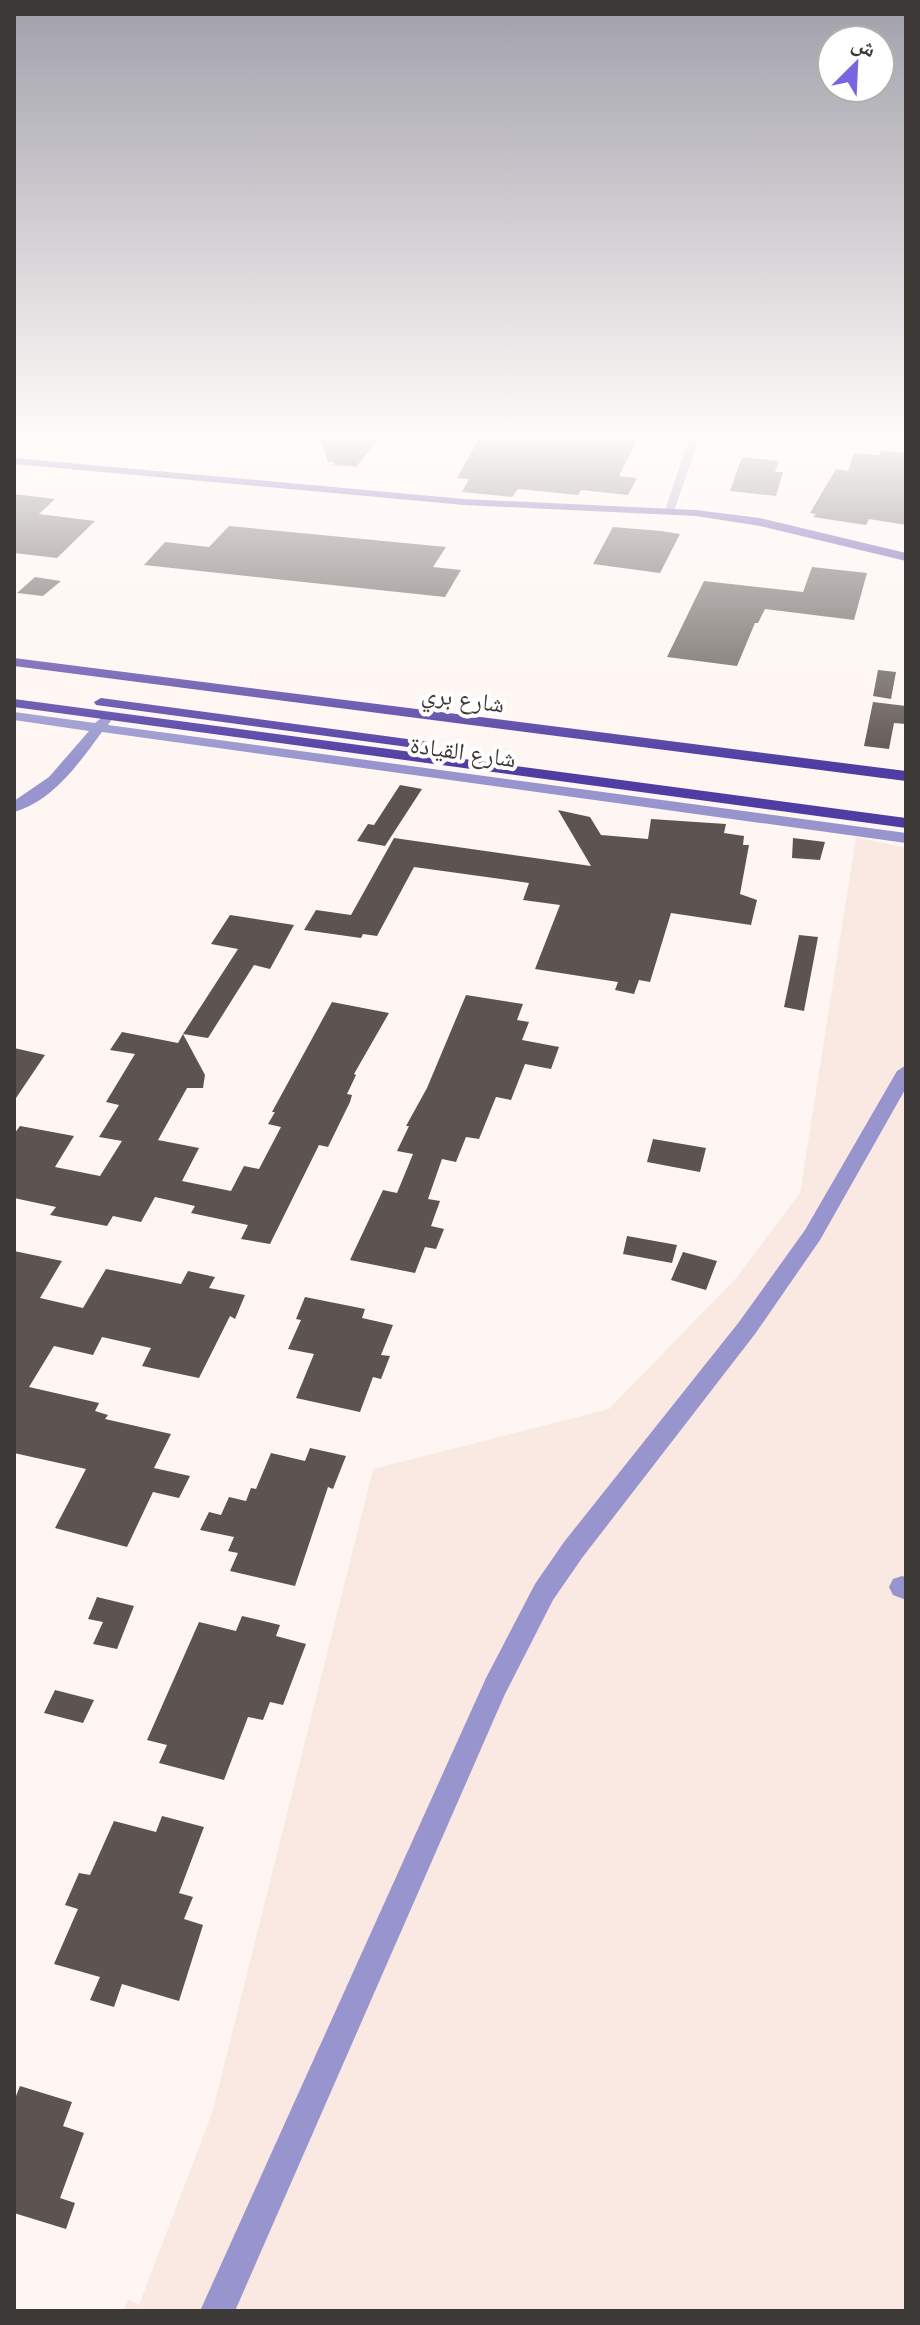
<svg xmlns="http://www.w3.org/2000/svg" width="920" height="2325" font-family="'DM Sans','Noto Naskh Arabic',sans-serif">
  <rect width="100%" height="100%" fill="#fef6f2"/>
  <!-- built -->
  <path fill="#f9e9e2" d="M856,837L906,848V2311H122L129,2299L139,2305L212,2113L373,1469L609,1409L736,1278L800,1193Z"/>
  <!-- building -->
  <path fill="#5b5451" d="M320,439H378L356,467L333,465L335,462H328Z
    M479,439H638L619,476L637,478L628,495L581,490L578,495L518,489L512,497L462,492L469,479L457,478Z
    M881,450L906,453V525L869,519L866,525L813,517L816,514L810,513L836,469L848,471L854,453L879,455Z
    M742,457L779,461L775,472H783L776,496L730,491Z
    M14,494L55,499L39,514L95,521L57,558L14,553Z
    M229,526L446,547L433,567L461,570L445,597L144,565L165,542L209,547Z
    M613,527L661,531L680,534L660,573L593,564Z
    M812,567L867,573L854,620L765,609L758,623H755L737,666L667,657L704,581L803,592Z
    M35,577L61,581L43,596L17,593Z
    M878,670L896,672L891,699L873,696Z
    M873,702L906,706V724L894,723L889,749L864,746Z
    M400,785L422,789L385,846L357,841L368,824L374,825Z
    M558,810L590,817L601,835L648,839L651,819L726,824L724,833L744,836L743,845H749L740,894L757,900L751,925L671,913L650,982L639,980L634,994L615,990L618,982L535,969L560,905L523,900L529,883L414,867L377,936L363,934L361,938L304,930L316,910L351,915L394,838L591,866Z
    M793,838L825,842L820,860L792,858Z
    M230,915L294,925L270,969L254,965L208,1038L183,1034L238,949L211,944Z
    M799,935L818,937L804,1011L784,1007Z
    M466,995L523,1004L517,1020L529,1022L522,1040L559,1047L551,1069L525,1064L511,1100L496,1097L479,1139L466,1137L456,1162L442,1159L428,1199L440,1201L431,1226L444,1229L436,1249L425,1247L415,1273L350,1260L383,1190L397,1193L413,1154L397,1151L409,1126H406L427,1088Z
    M332,1002L389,1013L354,1074L356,1075L347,1094L352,1095L350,1102L328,1147L319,1145L270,1244L241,1239L248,1225L191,1213L195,1206L155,1197L141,1222L113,1216L107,1226L50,1215L56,1207L14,1198V1134L20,1126L74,1136L55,1167L100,1176L122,1141L99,1137L119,1105L106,1102L135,1054L110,1050L122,1032L178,1043L183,1034L205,1075L203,1088H187L158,1140L199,1148L182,1181L231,1191L244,1166L259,1169L281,1127L268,1124L275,1112H272Z
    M14,1048L45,1055L14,1101Z
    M653,1139L706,1148L700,1172L647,1162Z
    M627,1236L677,1245L672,1263L623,1254Z
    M14,1251L62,1261L40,1298L83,1308L106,1269L181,1284L188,1271L215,1277L209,1288L245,1295L235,1319L230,1316L199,1378L142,1366L151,1348L102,1337L93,1355L54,1346L29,1387L99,1403L95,1411L108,1415L105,1419L171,1434L154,1468L190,1476L179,1498L153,1492L127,1547L55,1528L86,1469L14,1453Z
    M683,1252L717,1261L706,1290L671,1280Z
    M305,1297L365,1309L362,1318L393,1325L381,1355L390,1356L381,1379L373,1377L360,1412L296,1398L314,1354L288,1349L301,1320L296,1319Z
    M310,1448L346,1456L333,1489L328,1487L295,1586L230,1571L238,1553L228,1551L234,1537L200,1530L209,1512L221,1515L229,1497L246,1501L251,1488L256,1489L271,1453L305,1461Z
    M97,1597L134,1606L117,1649L93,1644L103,1622L88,1619Z
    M242,1616L280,1625L276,1636L306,1644L283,1705L270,1702L263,1720L248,1717L224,1780L159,1763L167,1745L147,1740L199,1622L236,1631Z
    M55,1690L94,1700L83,1723L44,1713Z
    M162,1816L204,1827L179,1893L193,1897L184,1919L203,1925L179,2001L122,1984L114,2007L90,2000L100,1977L54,1964L78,1909L65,1905L79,1873L90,1875L114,1821L156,1832Z
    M20,2086L72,2102L63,2126L84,2133L60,2198L75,2203L66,2229L14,2213V2101Z"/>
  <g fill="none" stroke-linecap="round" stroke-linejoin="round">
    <!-- minor -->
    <path fill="#9895ce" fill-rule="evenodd" d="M689,439H699L674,511L664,513Z
      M14,712L95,723L105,715L112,719L108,725L906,833V843L102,732C79,763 53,801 14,812V801L49,777L89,731L14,720Z
      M906,1065V1088L820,1240L755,1334L582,1558L553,1600L505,1694L235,2311H200L486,1678L535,1584L564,1542L739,1322L805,1230L897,1071Z
      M902,1576L906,1577V1600L893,1595L889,1587L893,1579Z"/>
    <!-- major -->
    <path fill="#503da3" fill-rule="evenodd" d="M14,458L464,499L696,510L760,518L906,553V561L760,526L696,516L464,505L14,464Z
      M14,658L906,771V781L14,666Z
      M101,698L430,742L437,746L430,750L96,705L94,702Z
      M14,699L906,818V828L14,707Z"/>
  </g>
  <!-- sky -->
  <linearGradient id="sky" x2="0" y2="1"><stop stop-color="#a1a0aa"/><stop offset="0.57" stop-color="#fffbf9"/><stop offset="1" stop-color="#fffbf9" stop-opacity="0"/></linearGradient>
  <rect width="920" height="765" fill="url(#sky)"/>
  <g text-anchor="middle" stroke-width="8" stroke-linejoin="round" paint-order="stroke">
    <!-- far-street labels -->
    <g font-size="24" fill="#3c3937" stroke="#fff">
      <text transform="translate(463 699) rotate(8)" y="8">شارع بري</text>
      <text transform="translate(463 752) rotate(8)" y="8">شارع القيادة</text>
    </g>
  </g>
  <!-- border -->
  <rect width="920" height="2325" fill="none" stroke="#3c3937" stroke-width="32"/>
  <!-- north arrow -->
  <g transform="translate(856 64) rotate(24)"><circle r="38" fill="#ffffff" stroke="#b1b0af" stroke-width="2"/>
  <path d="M0-6L14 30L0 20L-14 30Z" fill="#7865e0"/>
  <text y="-12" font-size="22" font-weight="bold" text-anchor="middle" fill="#3c3937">ش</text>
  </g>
</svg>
